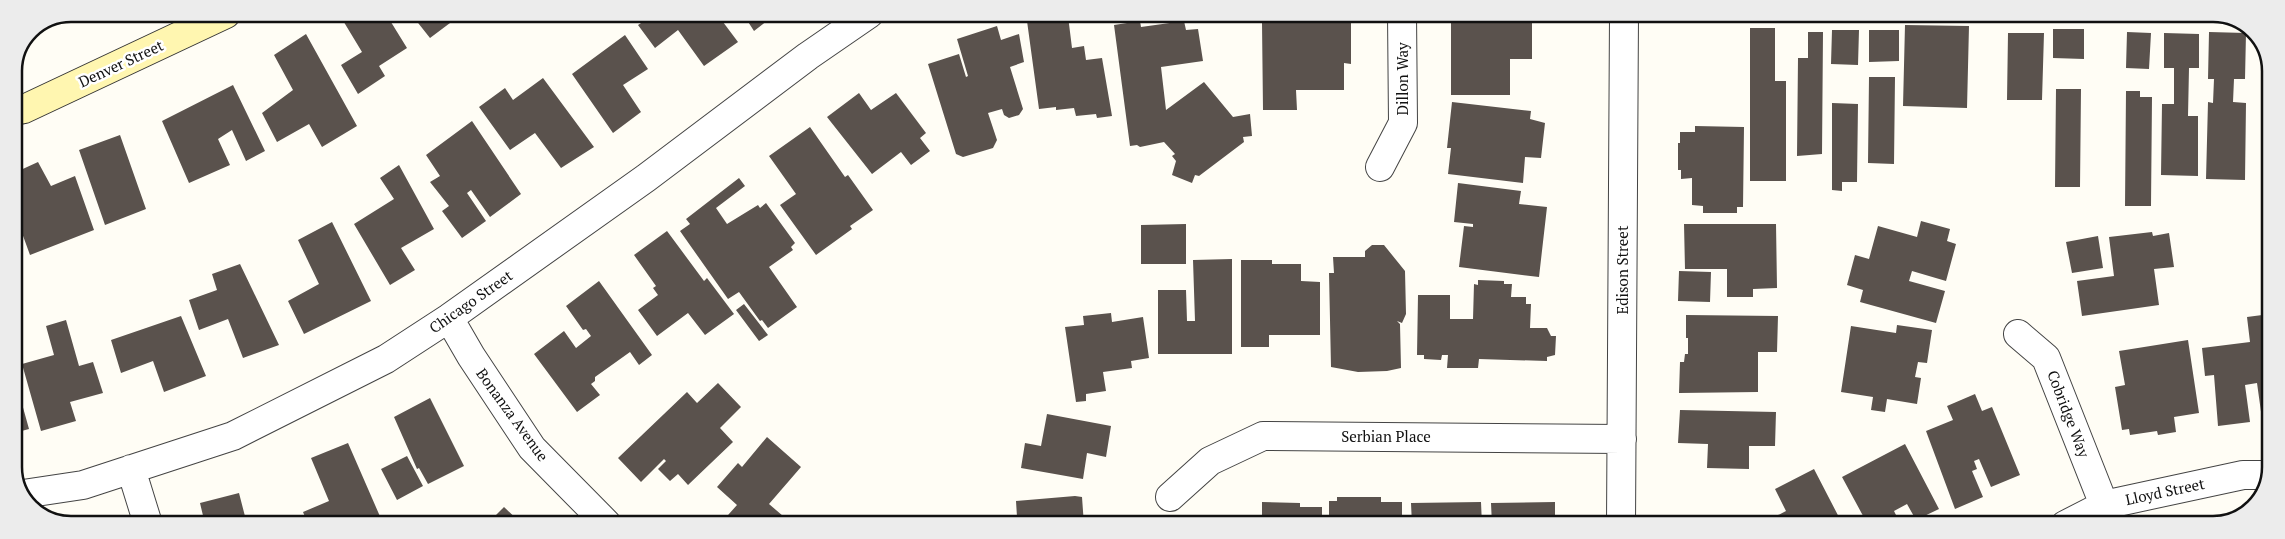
<svg xmlns="http://www.w3.org/2000/svg" width="2285" height="539" font-family="'PT Serif',serif">
  <rect width="100%" height="100%" fill="#fffdf5"/>
  <!-- building -->
  <path fill="#5a524d" d="M339,14H386L407,48L379,66L385,76L358,94L341,65L362,52Z
    M411,14H462L430,38Z
    M655,14H717L738,42L704,66L678,30L655,48L638,25Z
    M743,14H776L754,31Z
    M1068,16L1072,48L1084,46L1086,60L1102,58L1112,116L1097,118L1096,114L1076,116L1074,108L1056,110V107L1039,109L1027,21Z
    M1532,19V59H1510V95H1451V20Z
    M1140,21L1141,27L1184,21L1186,30L1198,29L1203,61L1161,67L1166,110L1204,82L1233,117L1250,114L1252,136L1243,137L1244,142L1199,176L1195,175L1192,183L1172,175L1176,161L1172,156L1175,154L1164,142L1140,147L1137,145L1130,146L1114,25Z
    M1262,23H1351V64L1344,63V90H1296L1297,110H1263Z
    M1905,25L1969,26L1967,108L1903,106Z
    M997,26L1001,40L1019,34L1024,62L1010,67L1023,109L1019,115L1009,118L1004,115L1002,109L988,113L997,140L993,148L963,157L956,154L928,64L959,54L966,77L968,76L957,39Z
    M1750,28H1775V81H1786V181H1750Z
    M2053,29H2084V59L2053,58Z
    M1832,30H1859L1858,65L1831,64Z
    M1869,30H1899V61L1869,62Z
    M1808,32H1823L1822,154L1797,156L1798,58H1808Z
    M2127,32L2151,33L2149,69L2126,68Z
    M2209,32L2246,33L2245,79H2234L2233,102L2246,103L2245,180L2206,179L2208,102L2213,103L2214,79H2208Z
    M2008,33H2044L2042,100H2007Z
    M2164,33L2199,34V68H2189L2188,116H2198V176L2161,175L2162,104H2174V68H2164Z
    M306,34L357,126L322,147L309,124L277,142L262,113L293,90L274,55Z
    M625,35L648,69L623,85L641,112L613,133L572,74Z
    M1869,77H1895L1894,164L1868,163Z
    M543,78L594,147L561,168L535,133L510,150L479,107L505,88L513,100Z
    M233,85L265,151L246,161L232,130L218,139L230,165L189,183L162,121Z
    M2056,89H2081L2080,187H2055Z
    M2126,91H2140V97H2152L2151,206H2125Z
    M859,93L871,110L896,93L926,133L920,138L930,151L911,165L901,152L872,174L827,117Z
    M1452,102L1531,111L1530,119L1545,123L1541,158L1525,157L1523,183L1448,174L1451,148H1447Z
    M1832,103L1858,104L1857,182H1842V191L1832,190Z
    M472,121L521,194L490,217L471,190L467,193L486,221L462,238L442,211L449,206L430,182L440,176L426,155Z
    M1695,126L1744,127L1743,207H1737V213H1703V206L1692,205V178L1681,179V170H1678V143H1680V132H1695Z
    M810,127L845,177L848,175L873,210L850,226L852,229L816,255L780,205L796,194L769,156Z
    M120,135L146,209L105,225L79,150Z
    M38,162L51,186L75,176L94,230L30,255L14,211V173Z
    M399,165L434,229L401,248L415,270L390,285L354,224L394,199L380,178Z
    M739,178L745,186L716,208L727,224L758,205L760,208L766,203L795,243L791,247L793,250L769,267L797,307L768,328L762,320L760,321L739,292L728,299L680,231L690,224L686,219Z
    M1458,183L1521,191L1519,204L1547,207L1539,277L1459,267L1464,226L1473,227V224L1454,222Z
    M1921,221L1950,229L1947,241L1956,244L1946,281L1912,271L1909,281L1945,291L1936,323L1860,302L1863,290L1847,285L1855,255L1869,259L1878,226L1917,237Z
    M332,222L371,301L304,334L288,301L319,284L298,240Z
    M1186,224V264H1141V225Z
    M1684,224H1776L1777,288L1753,289V297H1727V269H1685Z
    M667,231L704,281L707,278L734,314L705,335L688,313L657,336L638,310L658,295L653,288L656,286L634,255Z
    M2152,232L2153,236L2169,233L2174,267L2154,269L2159,305L2082,316L2077,281L2114,276L2109,237Z
    M2098,236L2103,268L2072,273L2066,242Z
    M1372,245H1384L1405,271L1406,314L1402,323L1397,321L1400,324L1401,368L1387,371L1358,372L1331,367L1329,273H1334L1333,257H1365V251Z
    M1232,259V354H1158V290H1186L1187,321H1195L1193,260Z
    M1241,260H1272V264H1301V281L1320,282V335H1269V347H1241Z
    M240,264L279,345L243,358L228,319L199,330L189,300L217,290L212,274Z
    M1679,271L1711,272L1710,302L1678,301Z
    M1478,280L1504,281V284H1512L1511,297H1526V304H1531L1530,328H1547L1551,336H1556L1555,355L1547,357V361L1479,359L1478,368H1447L1448,355H1442L1441,360L1424,359V355H1417L1418,295H1450V319H1473L1474,284L1478,285Z
    M599,281L652,355L639,365L630,352L595,377V381L591,384L600,395L577,412L534,354L564,331L576,348L591,336L586,329L583,330L566,306Z
    M744,304L768,335L759,341L736,310Z
    M1111,313L1112,322L1143,317L1149,358L1131,361L1132,368L1103,372L1106,391L1086,394V401L1076,402L1065,327L1084,325L1083,316Z
    M2270,314V418L2262,419L2257,383L2245,385L2250,422L2218,426L2214,375L2205,376L2202,348L2250,342L2247,317Z
    M1686,315L1778,316L1777,352H1758V392L1679,393L1680,362H1684L1685,354H1688V338H1686Z
    M181,316L206,376L164,392L153,361L121,373L111,340Z
    M66,320L79,366L93,362L103,393L70,402L76,421L41,431L22,364L54,355L46,326Z
    M1897,325L1932,330L1927,363L1918,362L1915,377L1921,378L1917,404L1887,399L1885,412L1871,410L1873,397L1841,392L1851,326L1896,333Z
    M2188,340L2199,413L2174,417L2176,432L2158,435L2157,431L2130,435L2129,429L2122,430L2115,387L2125,385L2119,351Z
    M14,375L29,429L14,433Z
    M718,383L741,407L720,428L733,442L688,485L678,474L670,481L658,469L666,461L664,459L641,482L618,458L687,392L697,403Z
    M1975,394L1982,411L1992,407L2020,475L1991,487L1979,459L1974,461L1977,469L1972,471L1983,497L1955,509L1926,431L1953,420L1947,406Z
    M430,398L464,466L428,484L419,468L417,469L394,417Z
    M1680,410L1776,412L1775,446H1749V469L1707,468L1708,444L1678,443Z
    M1047,414L1111,426L1106,457L1087,453L1083,479L1021,468L1025,443L1041,446Z
    M767,437L801,467L769,504L783,516L776,524H720L737,505L717,487L738,463L742,467Z
    M348,443L382,521L374,524H308L303,512L329,501L311,458Z
    M1905,444L1939,509L1916,520L1907,504L1894,511L1901,525H1868L1842,477Z
    M407,456L423,486L397,500L381,469Z
    M1814,469L1843,525H1759L1786,511L1775,489Z
    M239,493L247,524H205L200,503Z
    M1075,496L1082,497L1084,525H1016L1015,517H1017L1016,501Z
    M1337,497H1381V502H1402V525H1329V501H1337Z
    M1262,502L1300,503V507H1322V525H1262Z
    M1481,502L1482,525H1412L1411,503Z
    M1555,502V525H1492L1491,503Z
    M504,507L522,524H487Z
    M803,519L810,524H798Z"/>
  <g fill="none" stroke-linecap="round" stroke-linejoin="round">
    <!-- street casing -->
    <g stroke="#444" stroke-width="30">
      <path id="street" d="M1380,167L1403,123L1402,14
        M449,318L471,356L532,448L607,524
        M2018,334L2046,358L2104,505
        M131,469L148,524
        M23,494L83,485L233,436L386,359L449,318L646,178L808,56L869,14
        M1170,497L1210,461L1263,436L1622,439
        M1621,525L1624,15
        M2065,525L2104,505L2243,475H2270"/>
    </g>
    <!-- secondary casing -->
    <g stroke="#333" stroke-width="30">
      <path id="secondary" d="M14,111L24,109L226,14"/>
    </g>
    <!-- street -->
    <use href="#street" stroke="#fff" stroke-width="28"/>
    <!-- secondary -->
    <use href="#secondary" stroke="#fff6b0" stroke-width="28"/>
  </g>
  <g text-anchor="middle" stroke-width="5" stroke-linejoin="round" paint-order="stroke">
    <!-- street labels -->
    <g font-size="15" fill="#111" stroke="#fff">
      <text transform="translate(121 64) rotate(-25)" y="5">Denver Street</text>
      <text transform="translate(1403 79) rotate(-90)" y="5">Dillon Way</text>
      <text transform="translate(1623 270) rotate(-90)" y="5">Edison Street</text>
      <text transform="translate(471 302) rotate(-35)" y="5">Chicago Street</text>
      <text transform="translate(2068 414) rotate(69)" y="5">Cobridge Way</text>
      <text transform="translate(512 415) rotate(54)" y="5">Bonanza Avenue</text>
      <text x="1386" y="442">Serbian Place</text>
      <text transform="translate(2165 492) rotate(-12)" y="5">Lloyd Street</text>
    </g>
  </g>
  <!-- crop -->
  <path d="M0 0H2285V539H0ZM71 22H2213A49 49 0 0 1 2262 71V467A49 49 0 0 1 2213 516H71A49 49 0 0 1 22 467V71A49 49 0 0 1 71 22Z" fill="#ececec" fill-rule="evenodd"/>
  <path fill="none" stroke="#111" stroke-width="2.5" d="M71 22H2213A49 49 0 0 1 2262 71V467A49 49 0 0 1 2213 516H71A49 49 0 0 1 22 467V71A49 49 0 0 1 71 22Z"/>
</svg>
